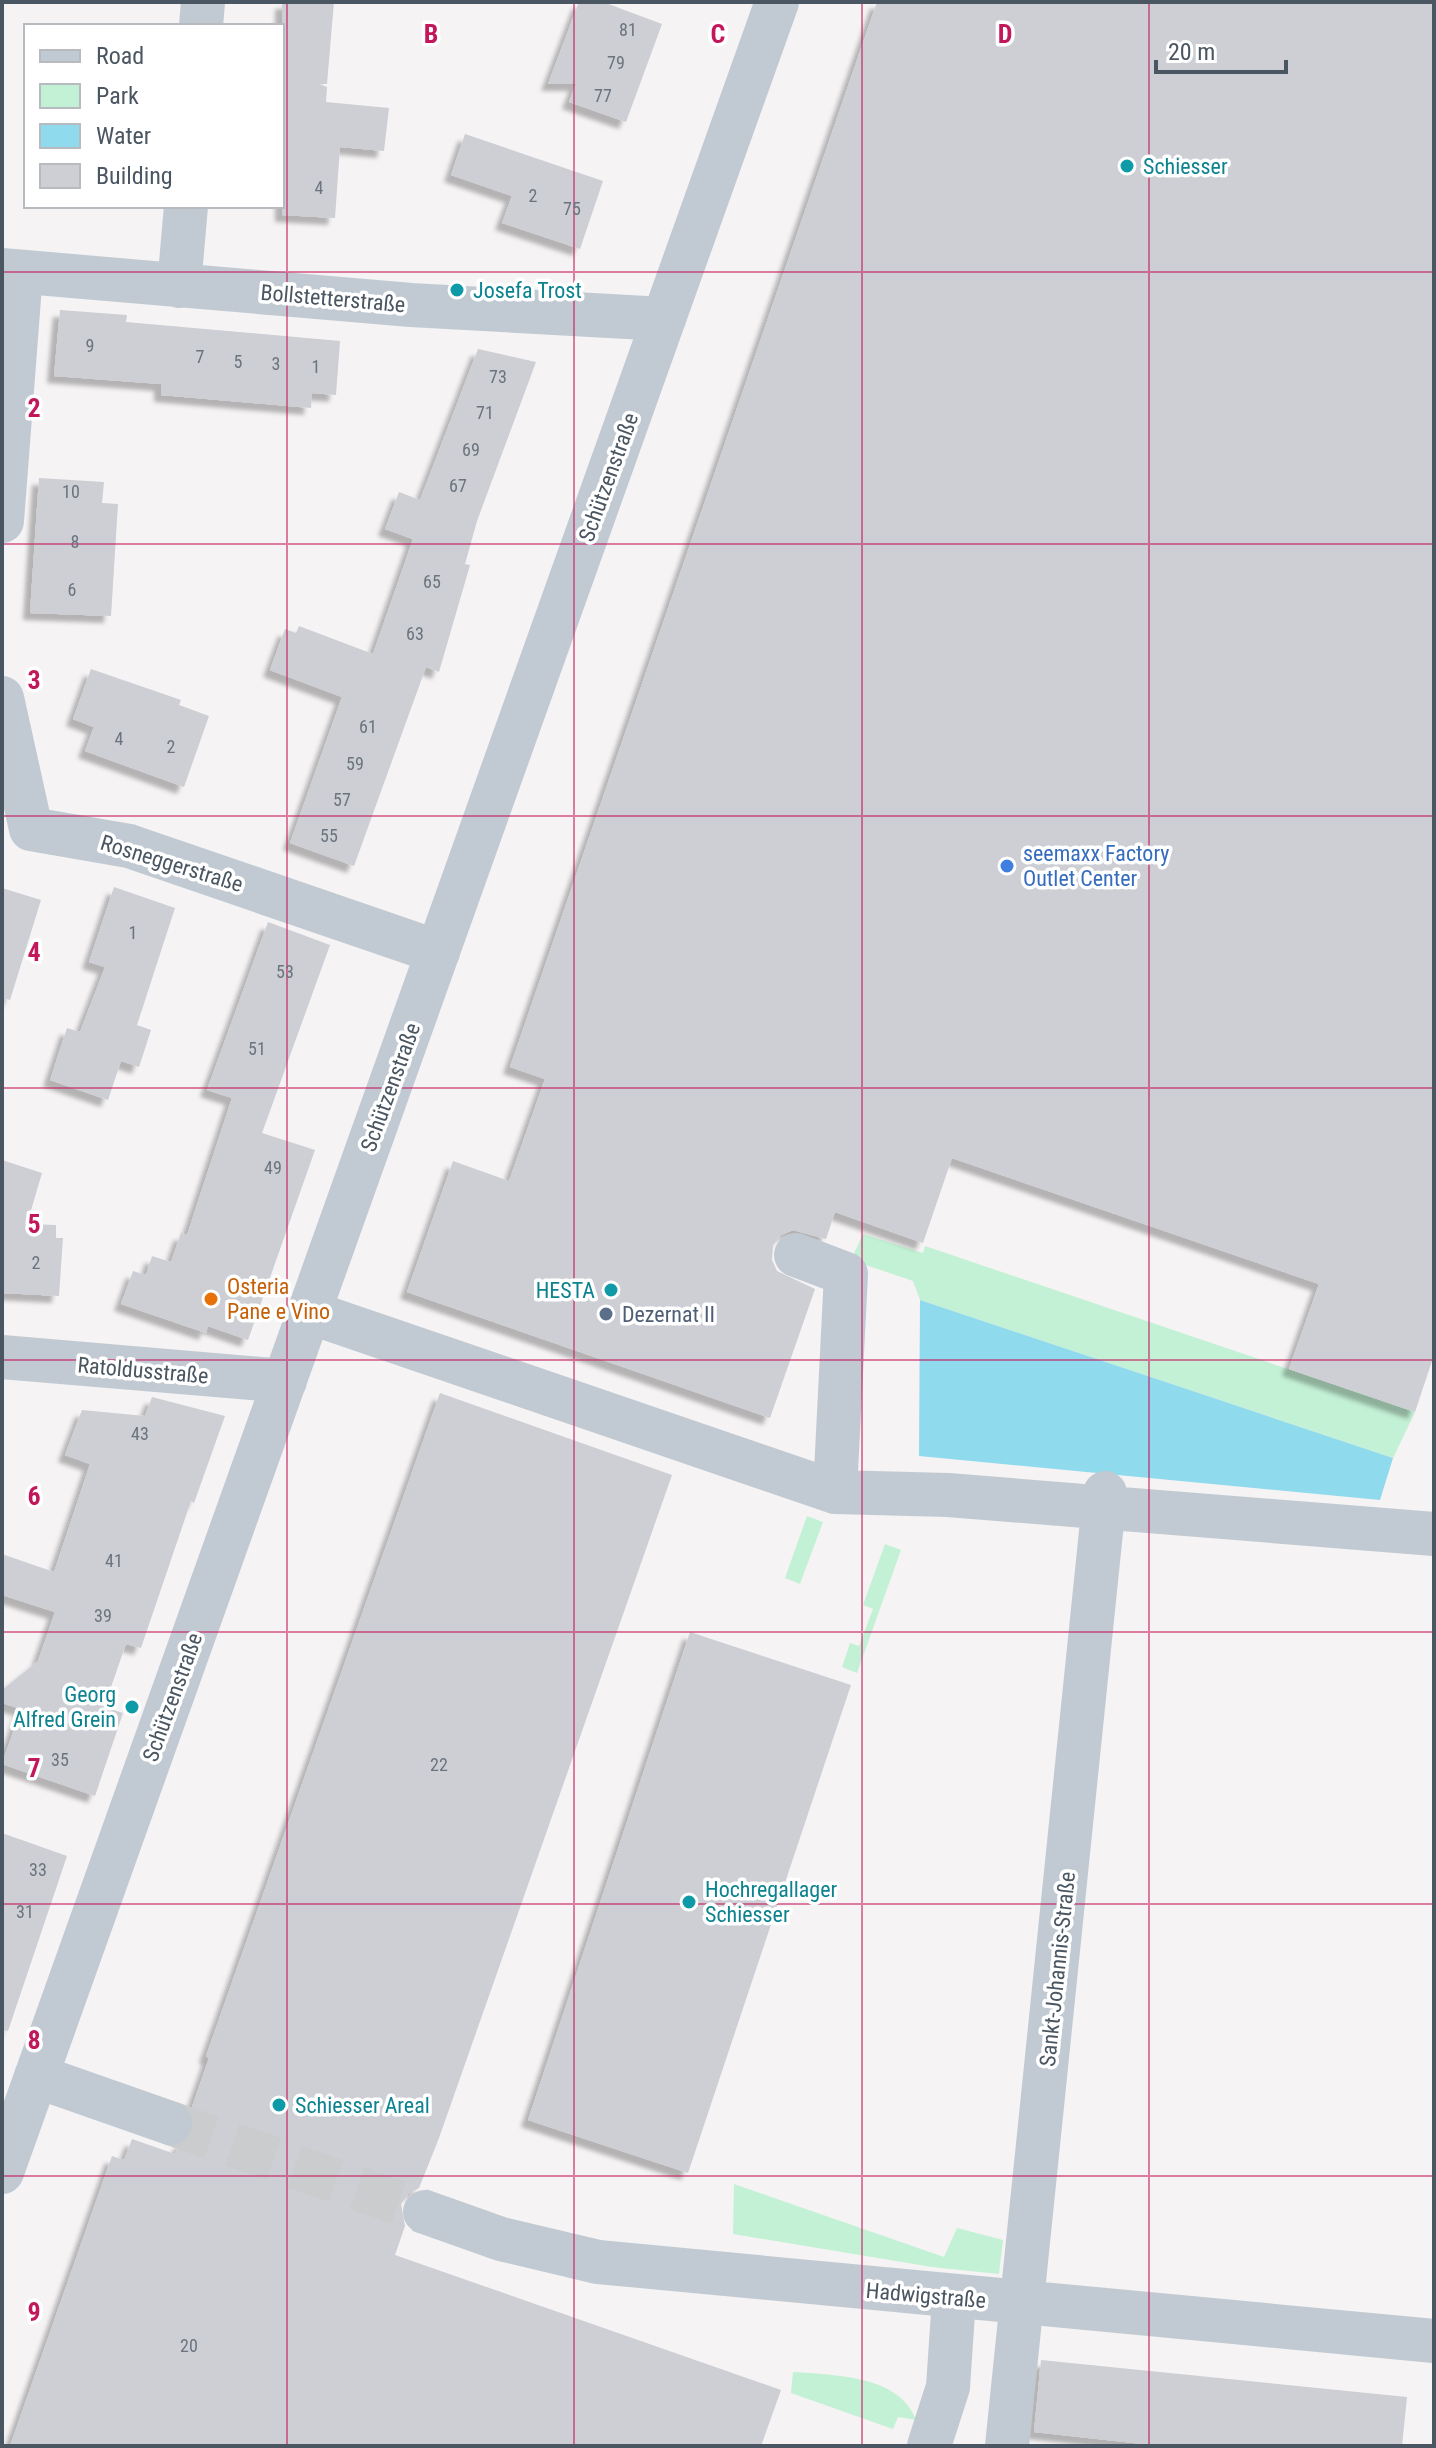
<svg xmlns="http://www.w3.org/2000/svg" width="1436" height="2448" font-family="'Roboto Condensed',sans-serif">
  <defs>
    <filter id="shadow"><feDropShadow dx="-7" dy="7" stdDeviation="2" flood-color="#0004"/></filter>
  </defs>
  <rect width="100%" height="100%" fill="#f5f3f3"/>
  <!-- green -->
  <path fill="#c3f1d5" d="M863,1234L923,1253L925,1246L1415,1412L1393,1458L920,1300L913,1281L851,1260Z
    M807,1516L823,1522L800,1584L785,1578Z
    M885,1544L901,1550L857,1673L842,1667L850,1643L859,1646L873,1609L863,1605Z
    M734,2184L944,2257L957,2228L1003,2240L999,2274L932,2267L733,2234Z
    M793,2372C834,2375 900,2375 916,2420L898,2417L893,2429L791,2393Z"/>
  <!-- water -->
  <path fill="#90daee" d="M920,1300L1393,1458L1380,1500L919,1456Z"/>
  <!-- building -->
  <path fill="#cdcfd5" filter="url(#shadow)" d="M282,2H334L327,84H319L327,87L326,102L389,108L384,151L340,147L335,218L282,215Z
    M579,2H603L662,24L626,122L569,102L576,84H548Z
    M877,2H1434V1355L1415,1412L1289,1369L1319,1284L952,1158L923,1243L835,1212L826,1239L793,1230L781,1235L773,1245L772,1260L777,1271L815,1289L770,1418L407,1292L453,1161L509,1181L545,1079L510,1067Z
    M465,134L603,181L580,249L502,223L512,196L451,175Z
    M60,310L127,315L126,322L340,341L336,395L312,393L311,408L161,395V384L54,376Z
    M478,349L536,362L477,521L465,564L470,565L439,672L426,667L354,866L290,843L342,697L270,670L285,629L296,633L299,626L373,654L413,539L385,529L399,492L420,500Z
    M39,478L104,482L102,503L118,504L111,616L30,613Z
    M91,669L181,700L179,705L209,716L184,787L85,751L94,727L73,719Z
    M114,887L175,908L137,1025L151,1030L139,1067L121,1061L108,1100L50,1080L67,1028L80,1032L105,967L89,962Z
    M2,888L41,900L10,1000L2,998Z
    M268,922L330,945L262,1133L315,1150L248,1340L208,1326L206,1333L121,1304L133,1271L146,1275L152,1256L171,1262L181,1233L187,1235L232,1098L207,1090Z
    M2,1160L42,1173L27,1224L56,1225V1238H63L59,1296L2,1293Z
    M440,1393L672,1475L439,2138L419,2188L408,2194L401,2204L405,2226L395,2255L781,2390L761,2446H10L112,2156L124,2160L132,2139L175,2154L178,2146L193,2132L195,2119L191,2110L209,2058L206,2056Z
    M152,1397L225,1416L194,1503L191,1501L141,1648L126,1644L104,1707L123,1713L95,1796L2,1764L21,1709L2,1703V1690L38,1661L55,1612L2,1595V1554L54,1572L90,1464L65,1455L82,1410L145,1416Z
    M690,1632L851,1685L688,2173L528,2120Z
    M2,1833L67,1856L8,2031L2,2030Z
    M1041,2360L1407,2397L1402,2446H1161L1034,2432Z"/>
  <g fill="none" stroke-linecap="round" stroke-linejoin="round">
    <!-- minor-tunnel -->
    <path stroke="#caccce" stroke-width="44" stroke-dasharray="44 22" stroke-linecap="butt" d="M170,2123L425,2212"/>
    <!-- minor -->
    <path stroke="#c1cad2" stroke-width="44" d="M201,26L203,2
      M2,270L411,305L664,319
      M179,286L186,206
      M2,521L21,272
      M2,698L31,829L129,846L438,952
      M796,1255L846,1274L835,1492
      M309,1312L835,1492L948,1495L1434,1534
      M2,1357L285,1381
      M36,2076L170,2123
      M2,2172L777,2
      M425,2212L501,2239L598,2262L1434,2341
      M929,2446L948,2387L954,2298
      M1007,2446L1105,1493"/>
  </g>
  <!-- grid -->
  <path fill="none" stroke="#c2185b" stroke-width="2" stroke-opacity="0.55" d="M287,2V2446M574,2V2446M862,2V2446M1149,2V2446M2,272H1434M2,544H1434M2,816H1434M2,1088H1434M2,1360H1434M2,1632H1434M2,1904H1434M2,2176H1434"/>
  <!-- markers -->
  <g fill="#0f9aa8" stroke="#fff" stroke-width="3">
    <circle cx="1127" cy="166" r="8"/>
    <circle cx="457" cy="290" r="8"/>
    <circle cx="611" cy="1290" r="8"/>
    <circle cx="132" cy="1707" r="8"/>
    <circle cx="689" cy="1902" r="8"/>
    <circle cx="279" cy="2105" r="8"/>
  </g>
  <circle fill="#3f7fe0" stroke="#fff" stroke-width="3" cx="1007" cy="866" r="8"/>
  <circle fill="#e8710a" stroke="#fff" stroke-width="3" cx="211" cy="1299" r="8"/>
  <circle fill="#5c6f8a" stroke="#fff" stroke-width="3" cx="606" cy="1314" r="8"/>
  <g text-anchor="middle" stroke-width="7" stroke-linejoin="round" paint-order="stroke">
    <!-- number labels -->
    <g font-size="18" fill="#6b747e">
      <text x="628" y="36">81</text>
      <text x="616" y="69">79</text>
      <text x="603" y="102">77</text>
      <text x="319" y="194">4</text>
      <text x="533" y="202">2</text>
      <text x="572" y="215">75</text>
      <text x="90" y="352">9</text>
      <text x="200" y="363">7</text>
      <text x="238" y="368">5</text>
      <text x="276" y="370">3</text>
      <text x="316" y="373">1</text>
      <text x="498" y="383">73</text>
      <text x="485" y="419">71</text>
      <text x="471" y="456">69</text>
      <text x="458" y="492">67</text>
      <text x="71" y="498">10</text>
      <text x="75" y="548">8</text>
      <text x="432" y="588">65</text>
      <text x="72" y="596">6</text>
      <text x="415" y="640">63</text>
      <text x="368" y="733">61</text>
      <text x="119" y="745">4</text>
      <text x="171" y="753">2</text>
      <text x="355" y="770">59</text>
      <text x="342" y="806">57</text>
      <text x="329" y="842">55</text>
      <text x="133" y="939">1</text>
      <text x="285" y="978">53</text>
      <text x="257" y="1055">51</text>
      <text x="273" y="1174">49</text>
      <text x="36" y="1269">2</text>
      <text x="140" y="1440">43</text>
      <text x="114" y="1567">41</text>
      <text x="103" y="1622">39</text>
      <text x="60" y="1766">35</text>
      <text x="439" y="1771">22</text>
      <text x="38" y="1876">33</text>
      <text x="25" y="1918">31</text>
      <text x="189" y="2352">20</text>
    </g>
    <!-- culture labels -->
    <g font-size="22" fill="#0d838f" stroke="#fff" text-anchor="start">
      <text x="1143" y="174">Schiesser</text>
      <text x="473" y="298">Josefa Trost</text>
      <text x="595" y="1298" text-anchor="end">HESTA</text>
      <text x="116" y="1702" text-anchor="end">Georg<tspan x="116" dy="25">Alfred Grein</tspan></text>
      <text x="705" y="1897">Hochregallager<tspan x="705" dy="25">Schiesser</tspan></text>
      <text x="295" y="2113">Schiesser Areal</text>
    </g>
    <!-- street labels -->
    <g font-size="22" fill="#4a5661" stroke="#fff">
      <text transform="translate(333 298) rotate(5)" y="8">Bollstetterstraße</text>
      <text transform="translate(608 477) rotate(-70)" y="8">Schützenstraße</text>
      <text transform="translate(172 863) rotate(17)" y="8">Rosneggerstraße</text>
      <text transform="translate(390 1087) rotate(-70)" y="8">Schützenstraße</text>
      <text transform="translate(143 1370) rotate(5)" y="8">Ratoldusstraße</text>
      <text transform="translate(172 1697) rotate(-70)" y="8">Schützenstraße</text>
      <text transform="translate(1057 1969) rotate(-84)" y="8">Sankt-Johannis-Straße</text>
      <text transform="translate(926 2295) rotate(5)" y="8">Hadwigstraße</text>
    </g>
    <!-- shop labels -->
    <g font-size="22" fill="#366cbe" stroke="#fff" text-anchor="start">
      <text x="1023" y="861">seemaxx Factory<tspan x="1023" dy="25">Outlet Center</tspan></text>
    </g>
    <!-- food labels -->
    <g font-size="22" fill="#c56008" stroke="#fff" text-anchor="start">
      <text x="227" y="1294">Osteria<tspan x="227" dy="25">Pane e Vino</tspan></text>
    </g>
    <!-- service labels -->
    <g font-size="22" fill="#4e5e75" stroke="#fff" text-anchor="start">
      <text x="622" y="1322">Dezernat II</text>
    </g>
  </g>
  <g font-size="26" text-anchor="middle" font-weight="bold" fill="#c2185b" stroke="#fff" stroke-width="7" stroke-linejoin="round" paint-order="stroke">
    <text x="431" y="43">B</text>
    <text x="718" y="43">C</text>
    <text x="1005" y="43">D</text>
    <text x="34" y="417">2</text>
    <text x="34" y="689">3</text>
    <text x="34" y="961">4</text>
    <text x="34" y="1233">5</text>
    <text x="34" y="1505">6</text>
    <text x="34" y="1777">7</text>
    <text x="34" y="2049">8</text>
    <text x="34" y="2321">9</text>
  </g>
  <!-- border -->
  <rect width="1436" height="2448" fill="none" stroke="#4a5661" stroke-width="8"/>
  <!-- legend -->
  <rect x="24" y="24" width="260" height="184" fill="#ffffff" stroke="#b7bbc0" stroke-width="2"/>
  <rect x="40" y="50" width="40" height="12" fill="#c1cad2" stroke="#b7bbc0" stroke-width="2"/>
  <text x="96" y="64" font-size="24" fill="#4a5661">Road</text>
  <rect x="40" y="84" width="40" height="24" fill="#c3f1d5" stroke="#b7bbc0" stroke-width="2"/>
  <text x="96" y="104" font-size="24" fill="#4a5661">Park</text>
  <rect x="40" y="124" width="40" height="24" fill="#90daee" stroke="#b7bbc0" stroke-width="2"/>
  <text x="96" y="144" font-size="24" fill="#4a5661">Water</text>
  <rect x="40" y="164" width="40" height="24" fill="#cdcfd5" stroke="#b7bbc0" stroke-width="2"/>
  <text x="96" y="184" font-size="24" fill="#4a5661">Building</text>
  <!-- scale -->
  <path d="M1156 60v12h130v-12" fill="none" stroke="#4a5661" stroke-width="4"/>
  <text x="1168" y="60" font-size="24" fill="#4a5661" stroke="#ffffff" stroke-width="6" paint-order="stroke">20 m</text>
</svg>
